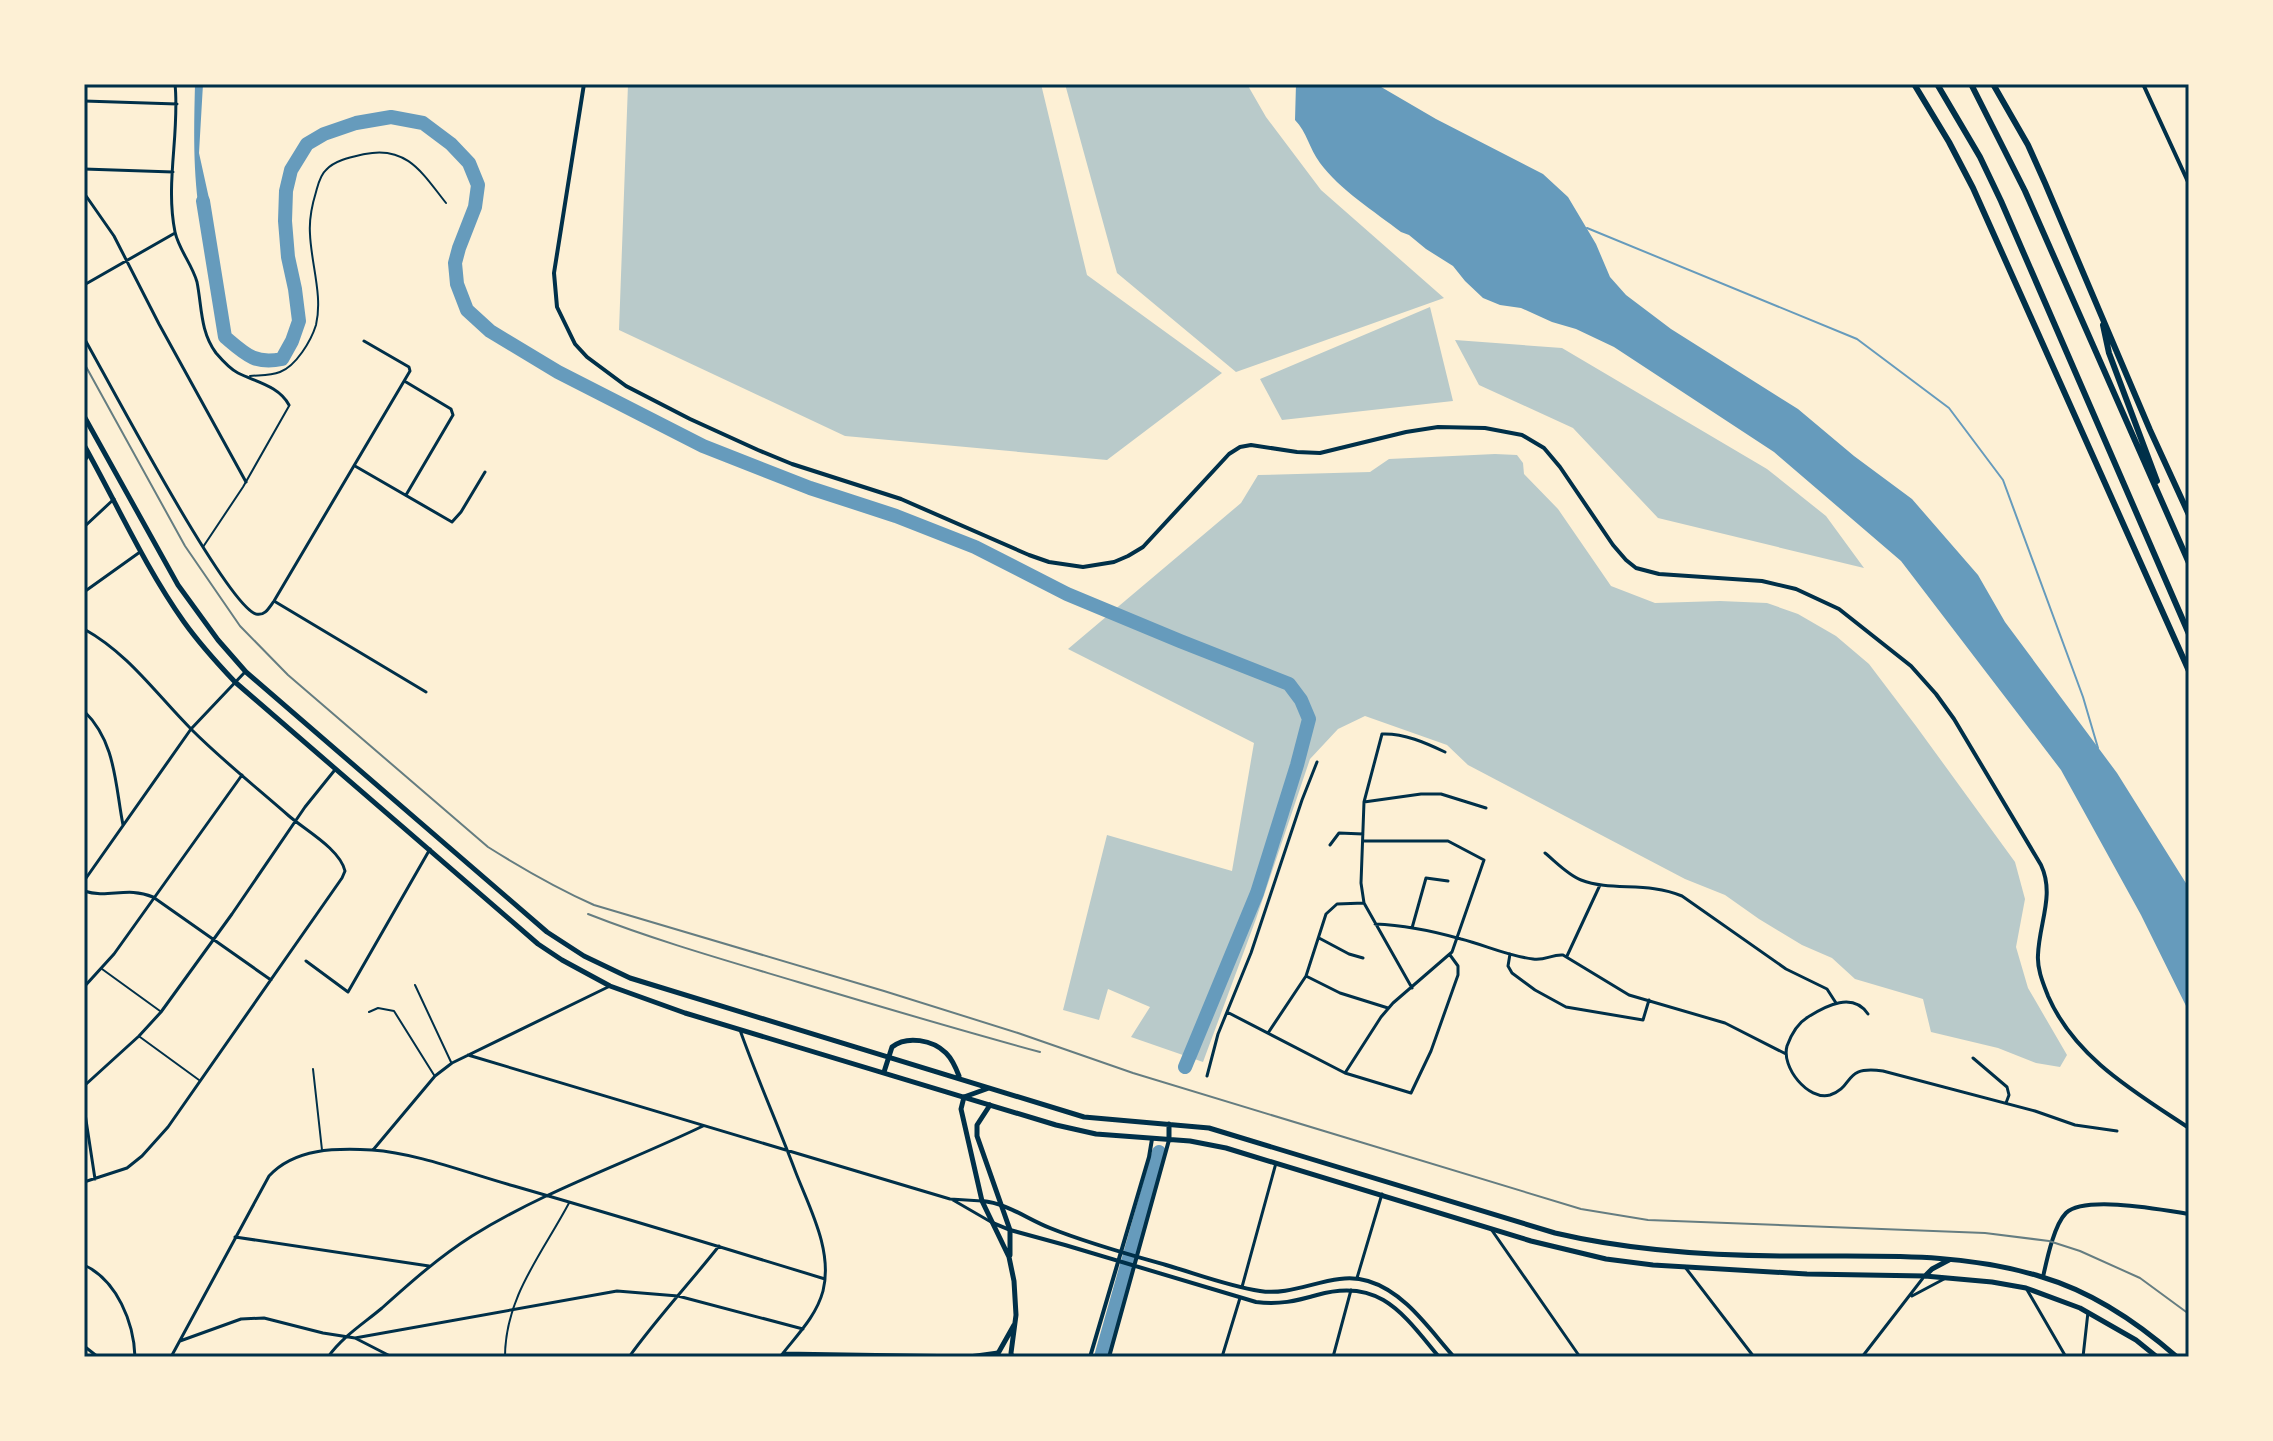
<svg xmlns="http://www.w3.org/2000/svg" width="2273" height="1441" font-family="'Noto Sans',sans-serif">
  <rect width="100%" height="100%" fill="#fdf0d5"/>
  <!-- green -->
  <path fill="#b9caca" d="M628,84H1041L1087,275L1222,373L1107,460L845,436L619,330Z
    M1065,84H1247L1266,117L1321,190L1444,298L1236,372L1117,273Z
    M1430,307L1453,401L1282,420L1260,379Z
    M1455,340L1562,348L1767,469L1826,516L1864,568L1658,518L1573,428L1479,385Z
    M1495,454L1517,455L1523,463L1524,474L1558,509L1611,586L1655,603L1720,601L1767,603L1798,614L1836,636L1869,664L1916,726L2015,862L2025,899L2016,947L2028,988L2067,1055L2060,1067L2036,1063L1998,1048L1931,1032L1923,999L1855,979L1832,958L1802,945L1759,919L1725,895L1685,879L1468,765L1447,745L1365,716L1338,729L1310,759L1256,919L1203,1062L1131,1037L1150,1007L1108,989L1099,1020L1063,1010L1107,835L1232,871L1254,743L1068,649L1241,503L1258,475L1370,472L1389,459Z"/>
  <!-- water -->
  <path fill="#669bbc" d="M195,84H203L199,153L210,203H198C193,161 194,126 195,84Z
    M1296,84H1376L1436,119L1543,174L1568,197L1596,244L1610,277L1626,295L1671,329L1798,409L1854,456L1912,499L1978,575L2005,622L2117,773L2189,888V1012L2141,915L2061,770L1901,561L1774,452L1614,347L1576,329L1552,322L1521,308L1500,305L1483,298L1465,281L1453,266L1426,249L1409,235L1401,232C1375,212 1339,189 1320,163C1309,148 1307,132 1295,120Z"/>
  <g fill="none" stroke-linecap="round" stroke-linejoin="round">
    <!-- stream -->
    <path stroke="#669bbc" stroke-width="2" d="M1587,228L1857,339L1949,408L2003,480L2083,697L2098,748"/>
    <!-- river -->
    <path stroke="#669bbc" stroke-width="14" d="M203,201L225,337C245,354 255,365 282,359L292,341L299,321L295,289L288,257L285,221L286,191L291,170L307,144L324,134L356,123L391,117L423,123L451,144L469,163L478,185L475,207L459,248L455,263L457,284L467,310L490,331L558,372L703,446L810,488L896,516L975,547L1067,594L1180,641L1289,684L1301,700L1309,719L1297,765L1257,893L1185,1067
      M1101,1357L1159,1152"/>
    <!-- service -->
    <path stroke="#003049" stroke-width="2" d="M250,376C259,375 270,376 280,372C296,366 311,341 316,325C323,296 311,263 310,234C309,220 312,205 316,192C318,185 320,175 326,170C335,160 352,157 365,154C407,145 423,174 446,203
      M203,547L243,487L289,406
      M102,969L160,1011
      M415,985L451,1062
      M369,1012L378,1008L394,1011L434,1075
      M140,1037L199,1080
      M313,1069L322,1150
      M505,1357C505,1297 542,1254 569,1203"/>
    <!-- minor -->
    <path stroke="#003049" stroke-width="3" d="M175,84C180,132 165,183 175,232C179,250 192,264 197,282C202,307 200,331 216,353C222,360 230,369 238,373C256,382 279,386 289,405
      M84,101L177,104
      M84,169L173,172
      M84,193L114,236L159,324L246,482
      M84,285L175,233
      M84,338C107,378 226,605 256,614C265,616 269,608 274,601L410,371L409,367L364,341
      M84,462L89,455
      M355,466L452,522L461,512L485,472
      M406,495L453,415L451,409L406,382
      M84,527L114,499
      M84,592L140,552
      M274,601L426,692
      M84,629C129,654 156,694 192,730C222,760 256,787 289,816C305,830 340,849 345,871L342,878L168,1127L142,1156L127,1168L84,1182
      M84,711C116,742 115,784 123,825
      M1364,802L1421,794H1441L1486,808
      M1330,845L1339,833L1363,834
      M1545,853C1556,862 1568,875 1581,880C1612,892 1647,881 1682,896L1786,969L1827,989L1836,1003
      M84,881L191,729L245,672
      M84,891C108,899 127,886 153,897L271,980
      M1375,924C1404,925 1433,931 1461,939C1485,945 1508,956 1533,959C1545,961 1552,954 1563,955L1629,995L1725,1023L1786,1054
      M1412,928L1426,878L1448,881
      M1319,938L1349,954L1363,958
      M1510,954L1508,966L1512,973L1535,990L1566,1007L1643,1020L1649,1000
      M1567,956L1600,885
      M306,961L348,992L430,849
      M1306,976L1340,993L1388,1008
      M84,987L114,954L242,775
      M1412,988L1364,903L1361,883L1364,802L1382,734C1404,733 1426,743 1445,752
      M1227,1012L1345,1073L1411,1093L1431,1051L1458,975V966L1450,955
      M1868,1014C1853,992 1827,1005 1808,1017C1798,1023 1791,1035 1787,1046C1781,1067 1808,1101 1830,1095C1855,1087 1842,1065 1883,1071L2035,1111L2075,1125L2117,1131
      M740,1030C757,1078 778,1125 796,1173C810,1209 833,1251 823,1291C816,1317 796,1336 780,1357
      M1268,1033L1306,976L1326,914L1337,904L1364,903
      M468,1055L913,1188L950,1199L982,1201
      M1973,1058L2007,1087L2009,1095L2006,1103
      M1345,1073L1381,1017L1393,1003L1452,952L1484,860L1448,841H1363
      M1207,1076L1218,1034L1251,953L1302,800L1317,762
      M84,1086L139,1036L161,1012L232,914L305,807L334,771
      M84,1107L95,1179
      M373,1150L435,1076L452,1063L608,987
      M953,1200L991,1222
      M1491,1229L1580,1357
      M235,1237L429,1266
      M84,1265C117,1280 134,1323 135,1357
      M1685,1267L1754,1357
      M1357,1278L1382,1194
      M1242,1287L1276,1163
      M2026,1288L2066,1357
      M1912,1296L1944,1279
      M355,1338L617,1291L678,1296L803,1329
      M180,1341L241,1319L264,1318L323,1333L355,1338L392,1357
      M84,1346L98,1357
      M783,1353L969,1356L998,1352
      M171,1357L269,1176C295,1148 336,1148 372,1150C417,1153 470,1174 514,1186C618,1216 721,1247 825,1279
      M328,1357C342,1337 363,1324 382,1308C411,1282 439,1257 472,1236C544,1191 626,1163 703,1126
      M629,1357C657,1318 689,1284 719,1246
      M1222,1357L1240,1298
      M1333,1357L1351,1290
      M1862,1357L1923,1278
      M2083,1357L2088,1312"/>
    <!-- tertiary -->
    <path stroke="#003049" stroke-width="4" d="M584,84L554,273L557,307L575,344L587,357L626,386L690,419L758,450L792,464L901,499L1029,555L1049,562L1083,567L1114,562L1128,556L1143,547L1229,454L1240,447L1251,445L1297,452L1320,453L1406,432L1438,427L1485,428L1522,435L1544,448L1560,467L1613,545L1626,560L1636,568L1659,574L1762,581L1796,589L1839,609L1911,666L1936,694L1954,719L2041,865C2055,895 2039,923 2038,955C2037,969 2043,983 2048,996C2075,1058 2135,1092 2189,1128
      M2143,84L2189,184
      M982,1201C1007,1203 1027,1219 1050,1228C1087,1243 1127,1254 1166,1265C1197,1274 1228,1286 1260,1291C1296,1297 1333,1270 1368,1281C1405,1292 1429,1329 1454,1357
      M993,1223L1010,1230L1065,1245L1256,1302C1279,1305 1296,1301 1317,1295C1380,1277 1403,1314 1439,1357
      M2043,1277C2047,1259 2054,1225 2066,1213C2085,1195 2163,1210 2189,1214
      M1090,1357L1149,1157L1152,1139
      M1109,1357L1169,1140"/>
    <!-- secondary -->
    <path stroke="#003049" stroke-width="5" d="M964,1097L961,1109L982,1201L1009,1257L1014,1281L1016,1315L1011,1353L1012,1357
      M990,1105L977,1125V1136L1010,1230V1255
      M996,1357L1014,1325"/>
    <!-- primary -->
    <path stroke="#003049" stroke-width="5" d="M84,416L178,585L218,640L246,672L547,932L584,956L630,978L1084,1117L1209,1128L1555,1233C1632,1251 1711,1256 1790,1256C1874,1257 1961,1251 2042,1277C2093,1292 2137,1322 2177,1357
      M84,445C117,504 145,567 184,622C199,643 217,663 235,682L538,944L562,960L610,986L685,1013L1056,1125L1096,1134L1190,1141L1226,1148L1531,1241L1606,1259L1653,1265L1807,1274L1925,1276L1992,1282L2026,1288L2080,1308L2136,1340L2157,1357
      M884,1072L892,1047C907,1035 933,1040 946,1053C953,1060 956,1068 959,1076
      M964,1097L989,1088
      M1169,1140V1124
      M1925,1276L1932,1269L1949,1260"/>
    <!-- motorway -->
    <path stroke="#003049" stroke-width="6" d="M1914,84L1949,142L1973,188L2189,671
      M1937,84L1980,157L2001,201L2189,634
      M1971,84L2025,191L2189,563
      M1993,84L2028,145L2045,183L2150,430L2189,515
      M2103,325L2109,353L2157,481"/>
    <!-- rail -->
    <path stroke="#657d81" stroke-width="2" d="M84,363L185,546L240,626L288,675L488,847C523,869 556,888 594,905L884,991L1018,1033L1133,1073L1581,1209L1648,1220L1985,1233L2049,1241L2080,1251L2140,1278L2189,1314
      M588,914C657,941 728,961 798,982C878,1006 959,1030 1040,1052"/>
  </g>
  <!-- border -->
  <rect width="2273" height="1441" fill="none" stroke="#fdf0d5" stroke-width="172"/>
  <rect x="86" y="86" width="2101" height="1269" fill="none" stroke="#003049" stroke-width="3"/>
</svg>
